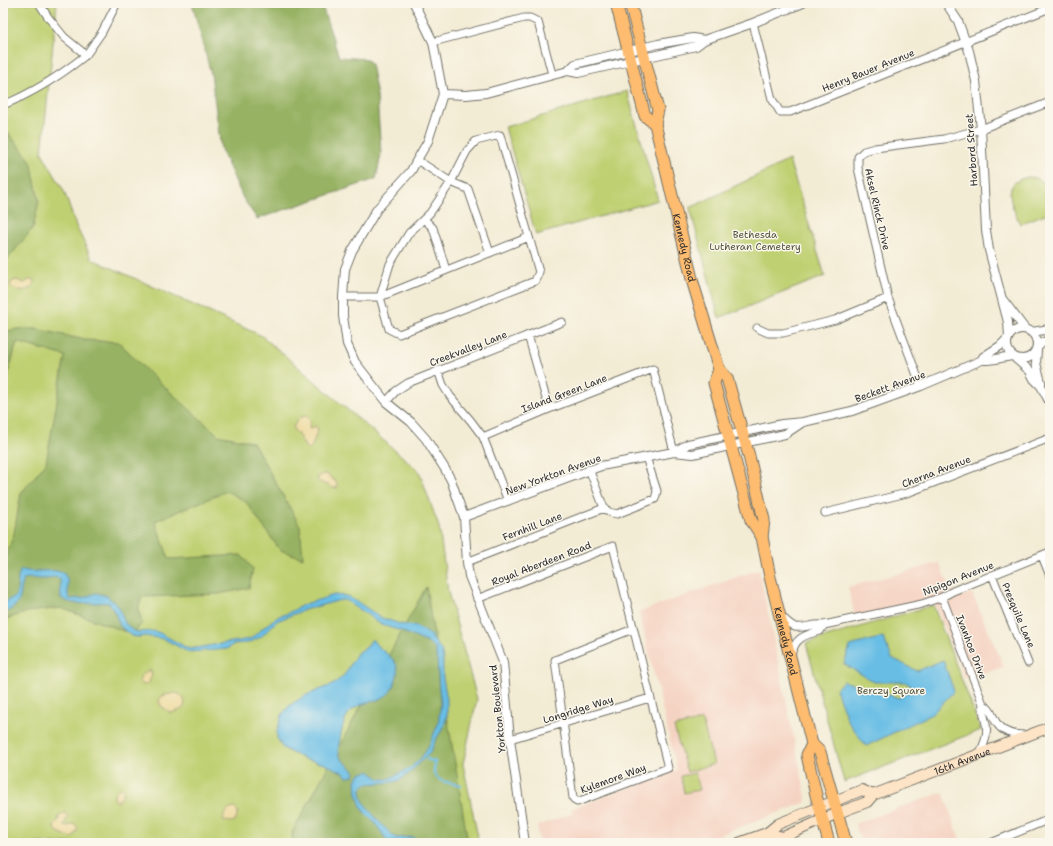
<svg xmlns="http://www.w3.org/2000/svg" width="1053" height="846" font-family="'Shantell Sans',sans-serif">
  <rect width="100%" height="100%" fill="#fbf7ec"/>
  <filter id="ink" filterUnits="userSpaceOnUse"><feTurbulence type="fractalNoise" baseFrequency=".025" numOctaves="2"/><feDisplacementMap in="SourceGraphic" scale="8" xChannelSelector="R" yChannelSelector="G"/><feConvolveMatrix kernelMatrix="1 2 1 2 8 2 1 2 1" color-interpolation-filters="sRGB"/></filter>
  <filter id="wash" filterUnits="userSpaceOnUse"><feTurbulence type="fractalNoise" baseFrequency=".012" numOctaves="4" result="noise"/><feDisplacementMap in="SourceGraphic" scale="16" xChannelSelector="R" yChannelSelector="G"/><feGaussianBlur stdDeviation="0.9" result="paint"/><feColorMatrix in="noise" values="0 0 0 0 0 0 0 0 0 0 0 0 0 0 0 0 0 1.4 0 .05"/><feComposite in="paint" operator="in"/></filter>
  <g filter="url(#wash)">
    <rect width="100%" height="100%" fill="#f3ecd5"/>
    <!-- built -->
    <path fill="#f5d3c2" d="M939,563L955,598L972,593L1004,667L965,678L934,602L856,622L848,587Z
      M759,569L807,802L697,843H539L537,826L573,813L571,809L677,770L639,612Z
      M943,792L961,842L958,843H862L855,824Z"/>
    <!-- green -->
    <path fill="#bfd072" stroke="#757e4e" d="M3,3H57L42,153L64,191L76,226L92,259L262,336L419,471L439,527L448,592L477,699L463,764L479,843H3Z
      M627,91L658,200L536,235L505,127Z
      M789,160L825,276L719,318L690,208Z
      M1028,177C1051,179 1050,193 1050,212L1020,224C1012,205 999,183 1028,177Z
      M933,605L981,730L844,782L806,643Z
      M702,720L714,764L687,772L674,727Z
      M695,773L699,790L684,793L681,776Z"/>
    <!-- forest -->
    <path fill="#97b264" stroke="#616e48" d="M192,3H321L339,57L367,59L371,64L377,96L381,154L376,179L257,219L243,198L221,149L211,74Z
      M3,129L9,134L31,161L39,201L33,228L3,265Z
      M17,329H37L85,340L119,342L147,371L218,435L253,442L300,526L303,558L280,550L246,502L227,491L155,521L169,559L241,555L253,569L249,588L219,594L142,597L138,609L142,623L135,632L123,631L61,608L28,612L3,620V559L6,556L14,534L21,493L46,463L65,356L17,342L7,379L3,384V332Z
      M426,587L468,843H293L292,833Z"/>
    <!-- sand -->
    <path fill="#eeda9e" stroke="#8c8264" d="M31,279L34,280C35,292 16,293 10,286L12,281L17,280L24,283Z
      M304,416H306L310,420L309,429L316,426L318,429L312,446L309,449L306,448L297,433L293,429C294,424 299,417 304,416Z
      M323,474H327L337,483V488H332L330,486L319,482L317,478Z
      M150,670L152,674L149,683L145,685L140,683V677L147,671Z
      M174,693C181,693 188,701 183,708C181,710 174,712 171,713L161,706L159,701C161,693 168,696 174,693Z
      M120,788L124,790L122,796L120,798L118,802L115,800C113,795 115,790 120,788Z
      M235,808L238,811L236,820L232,822L223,821C224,813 227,809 235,808Z
      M65,813L68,816L64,826H68L73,824L76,825L78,829L74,836L72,838L58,832L54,828L55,824L59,820L58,817L63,814Z"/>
    <!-- water -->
    <path fill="#68bde5" stroke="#4a7488" d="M23,570C36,574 58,566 65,575C71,582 65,591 70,599L83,598L96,593L107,596L119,607L125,623L132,630L138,632L155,631L162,634L189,649L250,639L270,622L281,615L286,614L305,604L334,595L347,596L359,603L382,618L400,624L414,626L423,630L430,635L441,650L443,658V678L447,699V715L444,727L436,739L430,753L408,774L400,780L393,782L366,784L361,788C361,791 361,795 362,798C365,807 388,832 396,838L413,837L418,843L388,842L375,823L364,812L360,804L357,794L356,781L359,774L369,771L380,779H388L410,768L421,758L428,748L438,724L441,702L439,690L437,658L435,649L430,644L401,631L388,627L375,621L364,612L353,606L348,601L341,600L304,610L277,621L261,637L248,643L234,644L227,649L217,650L188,652L164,639L145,636L138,637L131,636L120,626L115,613L109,603C94,601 75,608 61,598L60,579L54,577C45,582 34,576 24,579C17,600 26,601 3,614L4,603L10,599L14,598C20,590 16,580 20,571Z
      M883,637L892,658L917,671L943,660L954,691L932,714L866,746L848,722L836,689L843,681L899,698L914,688L905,682H874L844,664L850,646Z
      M371,640H373C379,651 394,655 397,667C398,672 397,675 396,679C389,708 364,696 349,713C343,721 342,730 340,739C339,744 337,752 340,757C344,763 351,766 355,772L354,776L347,777L344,773L325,764L304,759L290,752L283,748L279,742L277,738V731L282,715L289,706L304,696L334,684L345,674L357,653L367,647Z"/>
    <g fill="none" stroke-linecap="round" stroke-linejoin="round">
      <!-- stream -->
      <path stroke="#68bde5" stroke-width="2.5" d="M427,759L435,762C435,765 434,770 434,773C437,783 453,783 461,785"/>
    </g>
  </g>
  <g filter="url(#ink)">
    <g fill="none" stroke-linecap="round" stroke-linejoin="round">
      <!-- minor casing -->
      <g stroke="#716f66" stroke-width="9">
        <path id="minor" d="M39,3L48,17L64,37L86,55L102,32L117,3
          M753,23L772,99L780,112H790L1050,8
          M433,42L524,18H530L538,22L552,74
          M3,105C33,93 61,75 86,55
          M500,135L539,272L535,281L399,334L389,329L380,297L390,264L409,233L430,213L451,182L467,151L476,141Z
          M417,160L451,182L468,189L490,253
          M424,219L433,228L446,270
          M343,297H380L529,237
          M757,328L768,333H783L835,320L888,298
          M528,335L549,409
          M438,370L443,385L450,396L471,421L483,437L508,501
          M921,386L888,298L858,168V157L864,151L875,148L944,139L981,129L1050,102
          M386,402L396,391L408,383L562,322
          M483,437L549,409L653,369L674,452
          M589,469L604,508L609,512L617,514L655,499L657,491L646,457
          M825,513L907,493L1050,438
          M1042,556L1050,576
          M467,562L604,508
          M992,575L1028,663
          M942,597L983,704C982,710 984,714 985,720C989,733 985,743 979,754
          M477,599L613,546L668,768L577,802L573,798L555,660L633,629
          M780,615C784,619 790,625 795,627C804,629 814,623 824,625L922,604L942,597L953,591L1050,552
          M791,655C795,638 804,635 820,631L824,625
          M983,704C992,709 992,717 998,725C1004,733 1015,735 1024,735
          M510,739L650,698
          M991,843L1050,819"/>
      </g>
      <!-- tertiary casing -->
      <g stroke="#716f66" stroke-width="10">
        <path id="tertiary" d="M414,3L433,42L443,94L428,141L417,160L411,171L377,209L352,251L345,269L343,297V316L347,344L355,362L386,402L411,422L426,439L445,469L451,480L464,517L467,562L469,576L503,662L510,739L525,843
          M946,3L958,21L969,51L976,81L981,129L986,230L989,250L1008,322L1009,336
          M568,71L575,64L658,44L693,38L704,40
          M443,94L466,95L486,93L568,71L578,73L696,46L704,40L753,23L803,3
          M1003,300L1025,329
          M1007 344a15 15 0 1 1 30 0a15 15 0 1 1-30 0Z
          M1032,332L1050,329
          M1037,348L1042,343L1050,339
          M1037,350L1036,363L1041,382V386
          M1016,359L1030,371L1034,379L1041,386L1050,403
          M982,360L983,357L1000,346L1008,338
          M674,452L688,444L782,424L803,422L852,411L921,386L982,360C992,361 1002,357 1013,356
          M464,517L601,466L674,452L693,454L785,434L803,422"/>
      </g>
      <!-- secondary casing -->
      <g stroke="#716f66" stroke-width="12">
        <g id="secondary">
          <path id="s1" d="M767,833L783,837L838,813L867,802L873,795L1050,727"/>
          <path d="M739,843L767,833L778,824L862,790L873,795"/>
        </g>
      </g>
      <!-- primary casing -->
      <g stroke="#716f66" stroke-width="13">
        <g id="primary">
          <path d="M616,3L645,116L655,124"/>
          <path id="s2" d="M630,3L658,110L655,124L693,283L719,369L727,378L749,456L764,520L762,537L770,577L812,744L820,752L846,843"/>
          <path d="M719,369L714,383L751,520L762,537"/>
          <path d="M812,744L807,755L816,795L829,843"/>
        </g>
      </g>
      <!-- minor -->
      <use href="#minor" stroke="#fff" stroke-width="7"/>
      <!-- tertiary -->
      <use href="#tertiary" stroke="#fff" stroke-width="8"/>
      <!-- secondary -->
      <use href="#secondary" stroke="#fee4c6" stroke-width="10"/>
      <!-- primary -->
      <use href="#primary" stroke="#fdbc70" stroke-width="11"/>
    </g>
  </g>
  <g text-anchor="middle" stroke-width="3" stroke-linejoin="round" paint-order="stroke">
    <!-- street labels -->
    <g font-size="10" fill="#2b2b2b" stroke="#fbf7ec">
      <text transform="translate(868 70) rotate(-22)" y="4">Henry Bauer Avenue</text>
      <text transform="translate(971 150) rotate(-94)" y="4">Harbord Street</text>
      <text transform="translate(878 209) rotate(77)" y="4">Aksel Rinck Drive</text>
      <text dy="4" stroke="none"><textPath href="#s2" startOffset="252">Kennedy Road</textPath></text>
      <text transform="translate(468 348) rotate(-21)" y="4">Creekvalley Lane</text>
      <text transform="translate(890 386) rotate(-20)" y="4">Beckett Avenue</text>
      <text transform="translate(564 393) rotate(-21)" y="4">Island Green Lane</text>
      <text transform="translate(936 471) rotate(-21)" y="4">Cherna Avenue</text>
      <text transform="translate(553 474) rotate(-20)" y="4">New Yorkton Avenue</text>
      <text transform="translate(532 526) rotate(-21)" y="4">Fernhill Lane</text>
      <text transform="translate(541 563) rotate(-21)" y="4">Royal Aberdeen Road</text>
      <text transform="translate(958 578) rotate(-22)" y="4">Nipigon Avenue</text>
      <text transform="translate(1019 615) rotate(67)" y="4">Presquile Lane</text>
      <text dy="4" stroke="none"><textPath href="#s2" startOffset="661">Kennedy Road</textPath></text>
      <text transform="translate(972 647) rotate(69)" y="4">Ivanhoe Drive</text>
      <text transform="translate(497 709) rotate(-96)" y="4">Yorkton Boulevard</text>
      <text transform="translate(578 709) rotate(-17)" y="4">Longridge Way</text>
      <text dy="4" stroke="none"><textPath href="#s1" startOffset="212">16th Avenue</textPath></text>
      <text transform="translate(613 778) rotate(-20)" y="4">Kylemore Way</text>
    </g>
    <!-- park labels -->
    <g font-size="10" fill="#50543d" stroke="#fbf7ec">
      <text x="755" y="238">Bethesda<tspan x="755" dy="12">Lutheran Cemetery</tspan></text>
      <text x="891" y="694">Berczy Square</text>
    </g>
  </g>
  <!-- margin -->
  <rect width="1053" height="846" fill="none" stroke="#fbf7ec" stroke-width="16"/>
</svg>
